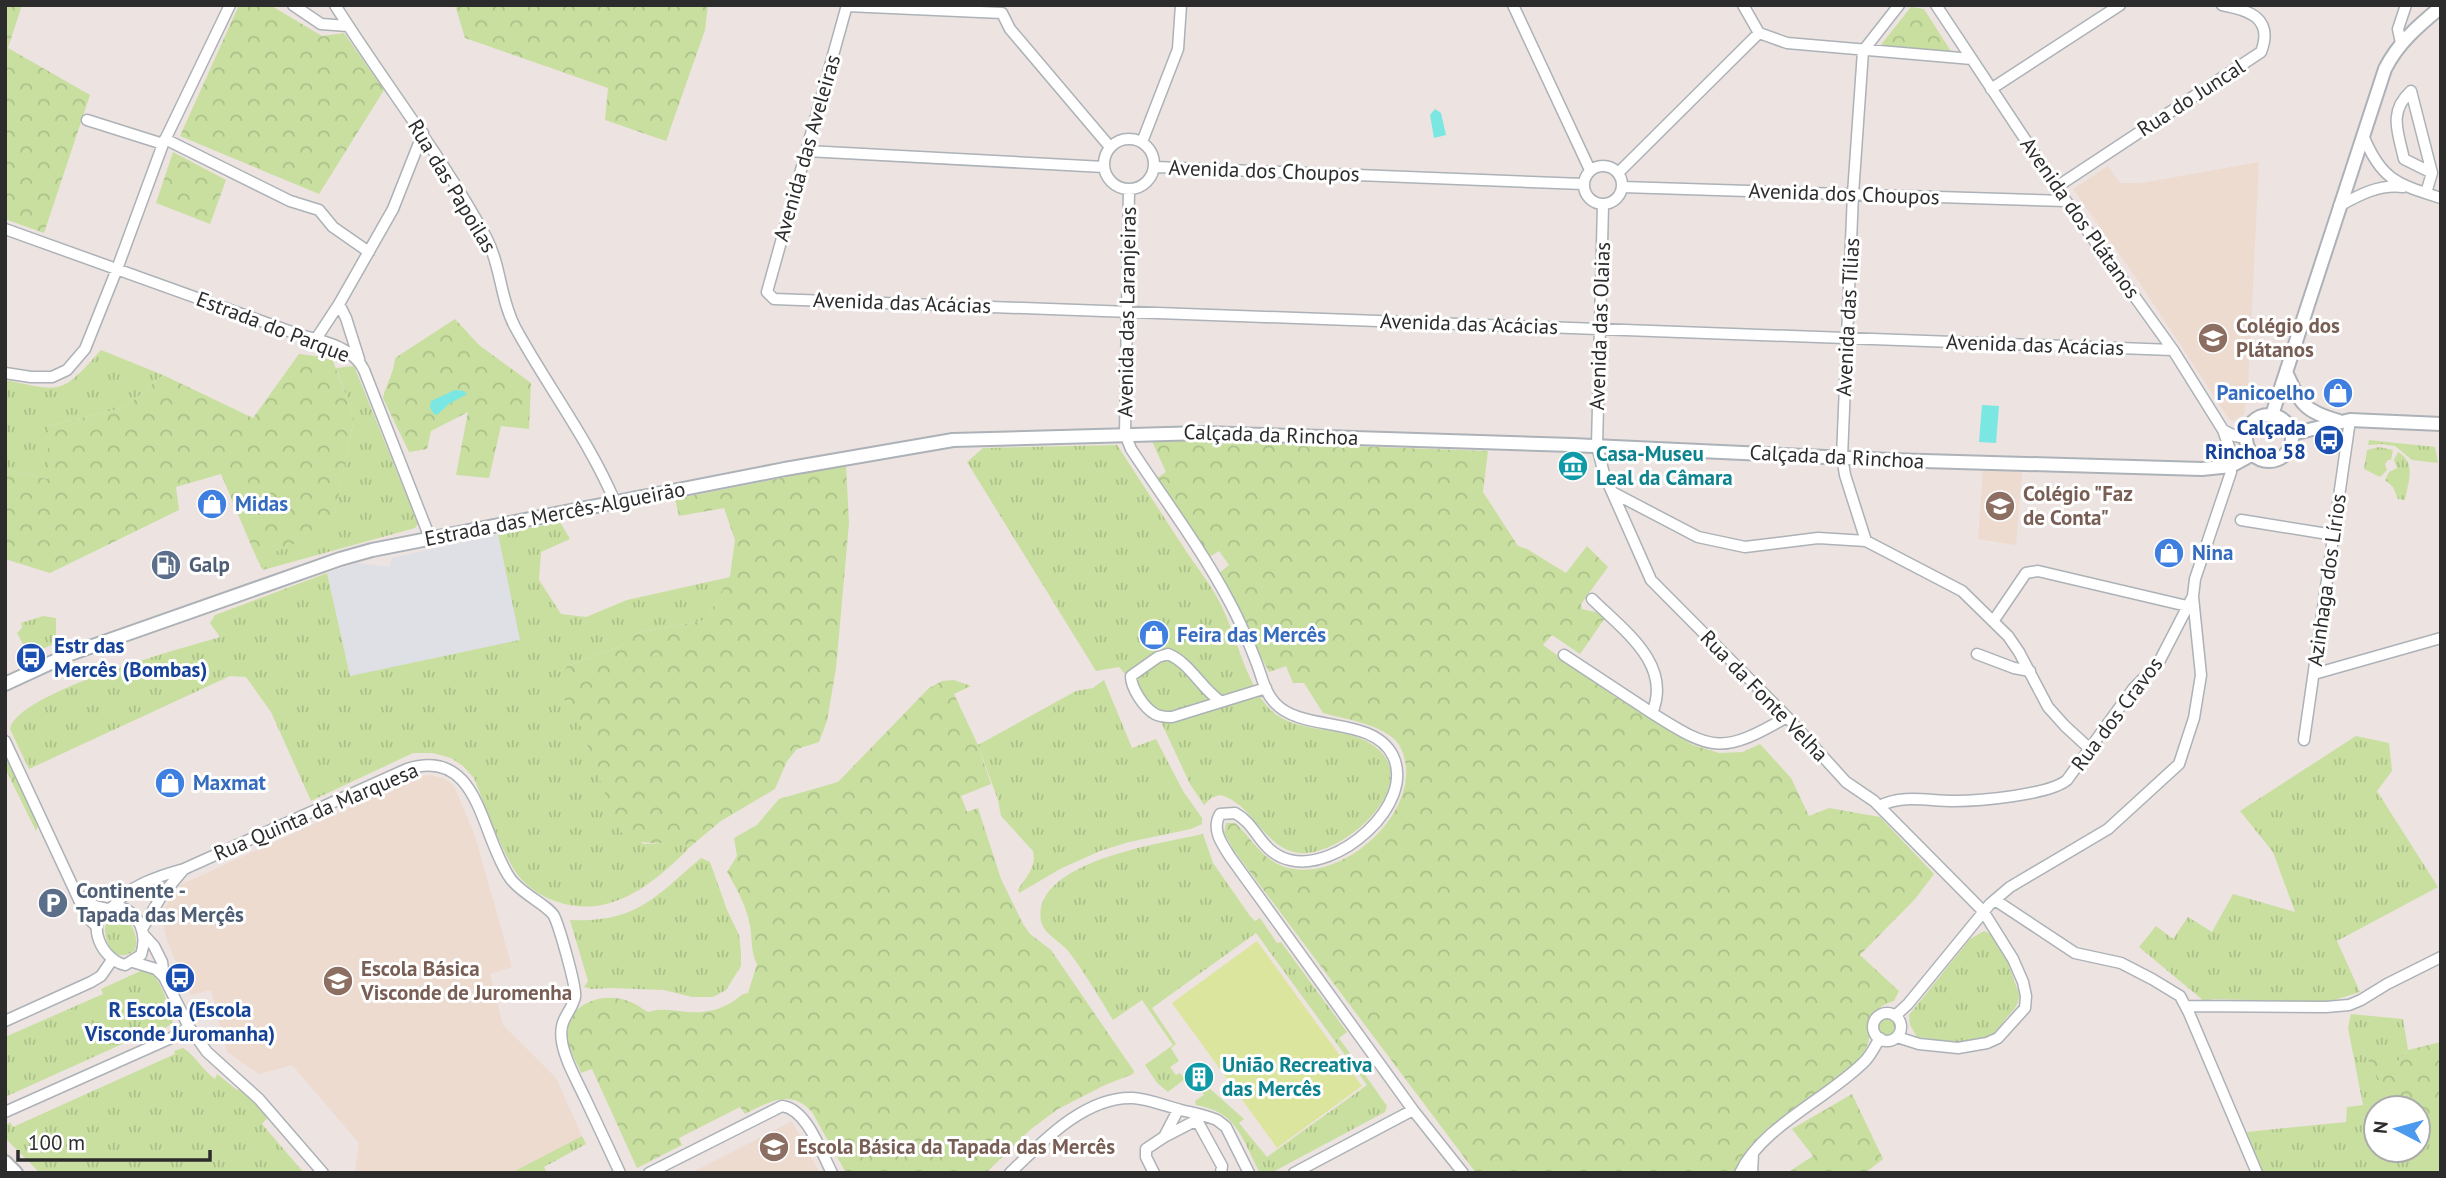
<svg xmlns="http://www.w3.org/2000/svg" width="2446" height="1178" font-family="'PT Sans',sans-serif">
  <defs>
    <pattern id="grass-tufts" width="24" height="20" patternUnits="userSpaceOnUse" patternTransform="scale(1.75)"><rect width="24" height="20" fill="#c8dfa0"/><path d="M3 7l-1-3M5 7V3M7 7l1-3M15 17l-1-3M17 17v-4M19 17l1-3" fill="none" stroke="#acc08a"/></pattern>
    <pattern id="forest-crowns" width="20" height="18" patternUnits="userSpaceOnUse" patternTransform="scale(1.75)"><rect width="20" height="18" fill="#c8dfa0"/><path d="M2 6a3 3 0 1 1 6 0M12 15a3 3 0 1 1 6 0" fill="none" stroke="#acc08a"/></pattern>
  </defs>
  <rect width="100%" height="100%" fill="#ede3e0"/>
  <!-- industrial -->
  <path fill="#dfdfe6" d="M498,534L521,640L350,676L327,573L358,563L390,567L392,558Z"/>
  <!-- education -->
  <path fill="#eddbd0" d="M2259,162L2248,388L2244,415L2233,421L2229,419L2139,282L2073,189L2108,166L2120,183H2142Z
    M1983,470L2022,472L2016,545L1978,539Z
    M430,775L444,778L454,786L475,836L512,967L490,974L503,1025L556,1078L582,1136L511,1173H355L359,1143L292,1065L259,1074L227,1052L211,990L191,995L167,941L162,919L169,899L180,885L416,777Z
    M792,1121L820,1173H691Z"/>
  <!-- grass -->
  <path fill="url(#grass-tufts)" d="M101,350L163,375L126,407L48,426V479L5,469V380C63,392 61,395 101,350Z
    M354,366L418,524L415,528L263,570L257,559L332,528L354,418L336,368Z
    M2369,440L2435,447L2438,463L2412,460L2395,446L2382,444L2368,445Z
    M1117,445C1140,480 1163,516 1186,551C1198,569 1212,586 1221,605C1237,637 1244,677 1267,706C1293,738 1349,722 1379,750C1421,788 1340,858 1299,853C1263,848 1254,804 1220,795L1211,798L1204,805L1190,784L1155,709L1119,667L1096,671L967,462L983,448Z
    M2379,447L2393,450L2391,460H2388L2385,464L2387,470L2380,477L2364,469L2367,450Z
    M2398,452C2417,463 2408,482 2405,500L2398,499L2393,487L2385,480L2389,472L2397,468L2394,460Z
    M560,522L570,539L541,552L539,580L561,614L586,617L627,600L730,577L706,620L636,633L619,647L567,666L563,698L576,713L614,816L643,844L674,843L691,846C655,883 610,921 555,901C538,895 522,883 513,868C497,840 486,808 474,778L463,766L451,758L433,753H413L311,801L271,712L246,677L230,676L29,769L10,729C17,692 183,648 220,637L210,623L215,615L327,573L350,676L520,640L498,534Z
    M43,616L56,618V643L38,651L35,647L24,646L17,633L22,628L21,623Z
    M1104,680L1132,748L1156,739L1183,791L1202,818V824L1191,829L1129,842L1100,851L1062,868L1019,893L1018,890C1026,876 1037,868 1033,851L1001,816L998,800L978,745L1076,691L1093,688Z
    M2356,736L2389,743L2392,771L2377,791L2438,887L2337,941L2360,992L2328,1002L2214,999L2204,1001L2139,947L2156,926L2173,939L2188,917L2212,932L2233,894L2295,912L2273,852L2240,811Z
    M5,753L38,825L36,831L5,768Z
    M1203,834L1213,863L1250,916L1255,921L1260,918L1277,943L1281,942L1347,1032L1339,1038L1387,1106L1385,1112L1271,1173H1260C1241,1138 1239,1113 1196,1105L1195,1101L1204,1095L1202,1092L1208,1087L1244,1119L1239,1123L1267,1157L1367,1085L1256,933L1152,1008L1176,1044L1171,1048L1179,1061L1170,1067L1176,1075L1180,1073L1185,1079L1168,1092L1157,1083L1145,1065L1173,1045L1142,1000L1113,1020C1099,997 1085,973 1069,952C1062,942 1044,935 1041,921C1031,861 1164,843 1203,834Z
    M701,858L710,862L727,910L739,935L741,952V966L726,990L713,997H692L664,990L611,988L591,989L584,987L588,981L570,920C636,923 654,898 701,858Z
    M123,917C133,924 139,938 135,950C115,967 101,939 106,921L112,918Z
    M1984,931C2004,937 2011,975 2019,993C2020,1003 2014,1010 2007,1017C2003,1022 1998,1030 1993,1034C1973,1049 1939,1039 1917,1037L1910,1025L1909,1015L1970,939Z
    M145,969C161,975 167,1004 173,1019L172,1023L164,1029L162,1026L5,1097V1037L103,994L101,989Z
    M1874 1027a13 13 0 1 1 26 0a13 13 0 1 1-26 0Z
    M2351,1014L2403,1019L2408,1050L2395,1065L2361,1048L2395,1106L2399,1108H2376V1150H2418V1116L2441,1111V1173H2261L2247,1132L2346,1122L2347,1107L2363,1105L2348,1028Z
    M183,1048C195,1055 202,1070 215,1079L217,1074L237,1090L240,1089L268,1117L262,1124L304,1173H40L5,1138V1126L10,1122L13,1127L175,1054L174,1051Z
    M582,1136L586,1144L544,1167L547,1173H511Z"/>
  <!-- forest -->
  <path fill="url(#forest-crowns)" d="M5,5H22L8,48L90,95L44,233L5,219Z
    M239,5H270L322,36L344,33L384,90L319,194L180,136Z
    M455,5H708L705,30L666,141L605,120L608,88L465,38Z
    M1911,7L1924,9L1952,53L1880,46Z
    M173,152L226,180L210,224L156,203Z
    M455,319L479,345L531,383L529,429L501,426L489,478L456,475L468,412L431,431L427,449L409,452L383,398C386,383 394,374 395,358Z
    M299,354L332,358L354,418L332,529L257,559L221,474L176,487L179,510L50,573L5,559V469L48,479V426L126,407L163,375L253,418Z
    M1151,439L1488,451L1483,492L1518,546L1527,549L1566,573L1587,546L1608,567L1581,604L1582,609L1600,613L1605,618L1580,654L1552,635L1543,645L1614,696L1693,745L1719,753L1743,752L1760,744L1791,778L1809,816L1829,808L1880,817L1934,874L1915,899L1860,955L1899,991L1894,1001C1859,1011 1879,1035 1861,1056C1829,1093 1784,1116 1749,1150C1743,1156 1739,1165 1734,1173H1476L1235,852L1224,833L1226,823H1235C1250,836 1261,858 1282,866C1336,886 1411,822 1406,767C1405,757 1401,744 1393,738C1375,723 1344,719 1323,713L1304,683H1293L1286,666L1269,672L1218,574L1229,565L1219,551L1208,558L1157,478L1166,472Z
    M846,465L849,523L836,668L827,721L819,742L797,749L787,761L775,789L721,821L691,846C668,842 647,845 625,839L612,813L576,714L563,698L561,679L567,666L619,647L636,633L706,620L730,576L735,540L724,508L679,516L675,499Z
    M954,680L971,686L954,694L978,745L991,784L961,796L967,812L978,808L1001,879L1023,924L1030,934L1051,950L1134,1071L1133,1074L1105,1085L1058,1109L1031,1129L986,1173H846L812,1112C791,1088 768,1102 745,1114L740,1107L679,1138L682,1145L637,1168L592,1069L581,1073C577,1062 567,1048 567,1037C565,1004 602,991 628,1001C635,1003 641,1008 648,1012C666,1006 683,1014 702,1012C713,1011 725,1007 734,1001C740,997 740,994 748,993L757,964C751,954 752,937 750,925C746,905 737,889 727,872L737,856L734,838L757,825L779,799L838,782L929,688L942,681Z
    M2373,1040L2395,1065L2408,1050L2441,1042V1111L2421,1117L2418,1116V1108L2395,1107L2361,1048Z
    M1852,1094L1883,1159L1865,1173H1787L1813,1156L1792,1129Z"/>
  <!-- pitch -->
  <path fill="#dce59d" d="M1257,941L1362,1086L1277,1148L1172,1003Z"/>
  <!-- water -->
  <path fill="#7ae7e3" d="M1435,109L1441,113L1446,135L1434,138L1430,115Z
    M455,390L464,391L467,394L449,404L437,415L434,414L430,408L431,401Z
    M1982,405L1999,406L1996,443L1979,442Z"/>
  <g fill="none" stroke-linecap="round" stroke-linejoin="round">
    <!-- minor casing -->
    <g stroke="#acb2b7" stroke-width="13">
      <path id="minor" d="M293,5L321,24L348,26
        M335,5C384,83 442,156 486,237C501,265 500,299 515,327C547,386 589,440 615,502
        M847,5L767,292L774,299L2173,350
        M1513,5L1590,170
        M1743,5L1759,33
        M847,6L1002,13
        M1002,13L1010,29L1110,147
        M2401,43L2398,29L2406,5
        M1991,89L2120,5
        M87,120L163,144
        M2363,135C2381,180 2397,184 2441,198
        M1104 164a25 25 0 1 1 50 0a25 25 0 1 1-50 0Z
        M165,139L290,201L319,210L333,227L369,252
        M1142,142L1178,49L1181,5
        M807,151L1104,167
        M1584 185a19 19 0 1 1 38 0a19 19 0 1 1-38 0Z
        M1155,167L1583,184
        M1618,173L1759,33L1787,43L1972,59
        M2058,186L2261,52C2274,18 2249,10 2222,5
        M1622,187L2066,201
        M1129,190L1125,434L1131,449C1164,499 1201,548 1229,601C1240,621 1249,643 1257,664C1262,677 1265,693 1275,703C1302,733 1373,715 1393,756C1416,805 1337,872 1290,860C1260,853 1258,825 1235,813L1220,814C1211,830 1222,844 1231,858L1413,1110L1463,1173
        M2426,193L2432,173L2411,91C2388,112 2398,132 2404,159L2432,173
        M1603,205L1597,446L1604,474L1651,580L1787,717L1846,782L1874,801L1983,911L2013,959L2023,982L2026,996L2025,1008L1998,1038L1987,1043L1958,1048L1919,1044L1897,1037
        M2339,206C2359,195 2379,184 2403,187
        M5,229L300,335C323,341 353,347 364,370L430,538
        M339,304L346,318L359,359
        M316,339L339,304L393,209L423,133
        M5,373L31,377H52L67,370L85,349L117,269L163,144L230,5
        M2223,430L2235,436L2246,438
        M1612,492L1698,537L1745,547L1818,538L1866,541L1962,591L2008,636L2019,652L2048,707L2065,726L2090,749
        M2241,520L2334,535
        M1866,541L1845,475L1842,457L1853,194L1863,51L1899,5
        M1592,599C1623,630 1673,664 1652,713C1713,752 1723,754 1787,717
        M1994,620L2026,573L2038,571L2187,606
        M1977,654L2014,668L2030,671
        M1564,655L1652,713
        M2314,674L2441,638
        M1220,701C1200,687 1190,663 1168,654L1158,657L1131,676C1131,688 1144,708 1155,714C1160,717 1167,717 1172,717L1266,688
        M2304,740L2350,420
        M5,741L87,917L96,926
        M1879,806C1904,794 1927,801 1954,801C1979,801 2049,795 2067,780L2133,689L2159,662L2193,596L2195,579L2231,472L2229,447L2223,430L2173,350L2066,201L1936,5
        M80,896L95,906L108,909
        M1995,900L2075,953L2121,963L2152,979L2180,996L2189,1013L2257,1173
        M117,906C140,912 148,934 141,955L125,965C99,959 81,914 117,906Z
        M112,908C127,886 159,876 184,869L407,769C480,746 480,835 510,878C520,893 549,906 554,916C559,926 577,988 575,997C571,1014 558,1018 562,1042C565,1060 576,1079 584,1096C596,1121 608,1147 620,1173
        M142,929L162,895L184,869
        M144,935L154,946L162,962L164,977L189,1027L207,1052L259,1099L323,1173
        M133,962L156,969L164,977
        M2186,1006L2326,1007L2349,1005L2361,1000L2387,984L2441,957
        M1873 1027a14 14 0 1 1 28 0a14 14 0 1 1-28 0Z
        M1895,1016L1908,1004L1990,904L2010,887L2108,829L2179,764L2194,718L2201,675L2193,597
        M5,1021L91,982L101,976L112,960
        M5,1112L171,1038L189,1027
        M1164,1137L1193,1122L1199,1124L1222,1166L1221,1173
        M649,1173L782,1106C807,1109 821,1152 832,1173
        M1010,1173C1042,1142 1085,1096 1133,1098C1149,1099 1165,1106 1181,1110C1193,1113 1205,1115 1217,1120L1226,1127L1249,1173
        M1154,1173L1146,1157V1149L1164,1137L1178,1110
        M1294,1173L1413,1110
        M1740,1173C1762,1126 1829,1098 1865,1061C1871,1055 1875,1046 1880,1038
        M1752,1173L1753,1153"/>
    </g>
    <!-- tertiary casing -->
    <g stroke="#acb2b7" stroke-width="16">
      <path id="tertiary" d="M2286,372C2301,405 2304,411 2339,421
        M2272,415L2385,69C2398,43 2418,26 2441,7
        M2246 438a23 23 0 1 1 46 0a23 23 0 1 1-46 0Z
        M2292,434L2350,420L2441,424
        M5,684L70,654L340,559L372,550L785,469L953,440L1203,433L1572,445L1890,460L2202,469L2231,466L2253,454
        M5,1162L16,1173"/>
    </g>
    <!-- minor -->
    <use href="#minor" stroke="#fff" stroke-width="10"/>
    <!-- tertiary -->
    <use href="#tertiary" stroke="#fff" stroke-width="12"/>
  </g>
  <!-- icons -->
  <defs>
    <g id="school-disc" transform="scale(1.575)"><circle r="9.5" fill="#8d6e63" stroke="#fff"/><path d="M0-5L7-2L0 1L-7-2ZM-4 1L0 2.5L4 1V4Q0 6-4 4Z" fill="#fff"/></g>
    <g id="shop-disc" transform="scale(1.575)"><circle r="9.5" fill="#3f7fe0" stroke="#fff"/><path d="M-5-2.5h2.3a2.7 3.5 0 0 1 5.4 0H5L5.5 6h-11ZM-1.5-2.5h3a1.5 2.3 0 0 0-3 0Z" fill="#fff"/></g>
    <g id="bus-disc" transform="scale(1.575)"><circle r="9.5" fill="#1a4fb4" stroke="#fff"/><path d="M-5-6H5V4H4V6H2V4H-2V6H-4V4H-5ZM-3.5-4V0h7V-4ZM-3.5 1.2v1.5H-2V1.2ZM2 1.2v1.5H3.5V1.2Z" fill="#fff"/></g>
    <g id="museum-disc" transform="scale(1.575)"><circle r="9.5" fill="#0f9aa8" stroke="#fff"/><path d="M0-6L6-3V-2H-6V-3ZM-5-1h2V3h-2ZM-1-1h2V3h-2ZM3-1h2V3H3ZM-6 4H6V6H-6Z" fill="#fff"/></g>
    <g id="fuel-disc" transform="scale(1.575)"><circle r="9.5" fill="#5c6f8a" stroke="#fff"/><path d="M-5.5-6h7V0h2V4h1.3V-2.5L3-4.5l.8-.8L6-3V5H2.5V1h-1V6h-7ZM-4.2-4.7v3.2H.2V-4.7Z" fill="#fff"/></g>
    <g id="parking-disc" transform="scale(1.575)"><circle r="9.5" fill="#5c6f8a" stroke="#fff"/><path d="M-3.5-5.5H1a3.5 3.5 0 0 1 0 7H-1V5.5H-3.5ZM-1-3.4V-.6H.8a1.4 1.4 0 0 0 0-2.8Z" fill="#fff"/></g>
    <g id="building-disc" transform="scale(1.575)"><circle r="9.5" fill="#0f9aa8" stroke="#fff"/><path d="M-4-6H4V6H1V3H-1V6H-4ZM-2.5-4.3h1.7v1.8h-1.7ZM.8-4.3h1.7v1.8H.8ZM-2.5-1h1.7V.8h-1.7ZM.8-1h1.7V.8H.8Z" fill="#fff"/></g>
  </defs>
  <g fill-rule="evenodd">
    <use href="#school-disc" x="2213" y="338"/>
    <use href="#shop-disc" x="2338" y="393"/>
    <use href="#bus-disc" x="2329" y="440"/>
    <use href="#museum-disc" x="1573" y="466"/>
    <use href="#shop-disc" x="212" y="504"/>
    <use href="#school-disc" x="2000" y="506"/>
    <use href="#shop-disc" x="2169" y="553"/>
    <use href="#fuel-disc" x="166" y="565"/>
    <use href="#shop-disc" x="1154" y="635"/>
    <use href="#bus-disc" x="31" y="658"/>
    <use href="#shop-disc" x="170" y="783"/>
    <use href="#parking-disc" x="53" y="903"/>
    <use href="#bus-disc" x="180" y="978"/>
    <use href="#school-disc" x="338" y="981"/>
    <use href="#building-disc" x="1199" y="1077"/>
    <use href="#school-disc" x="774" y="1147"/>
  </g>
  <g text-anchor="middle" stroke-width="6" stroke-linejoin="round" paint-order="stroke">
    <!-- street labels -->
    <g font-size="21" fill="#2c2c2c" stroke="#fff">
      <text transform="translate(2191 98) rotate(-33)" y="7">Rua do Juncal</text>
      <text transform="translate(807 148) rotate(-74)" y="7">Avenida das Aveleiras</text>
      <text transform="translate(1264 171) rotate(2)" y="7">Avenida dos Choupos</text>
      <text transform="translate(452 186) rotate(59)" y="7">Rua das Papoilas</text>
      <text transform="translate(1844 194) rotate(2)" y="7">Avenida dos Choupos</text>
      <text transform="translate(2080 218) rotate(55)" y="7">Avenida dos Plátanos</text>
      <text transform="translate(902 303) rotate(2)" y="7">Avenida das Acácias</text>
      <text transform="translate(1127 312) rotate(-89)" y="7">Avenida das Laranjeiras</text>
      <text transform="translate(1848 317) rotate(-87)" y="7">Avenida das Tílias</text>
      <text transform="translate(1469 324) rotate(2)" y="7">Avenida das Acácias</text>
      <text transform="translate(1600 326) rotate(-88)" y="7">Avenida das Olaias</text>
      <text transform="translate(273 327) rotate(21)" y="7">Estrada do Parque</text>
      <text transform="translate(2035 345) rotate(2)" y="7">Avenida das Acácias</text>
      <text transform="translate(1271 435) rotate(2)" y="7">Calçada da Rinchoa</text>
      <text transform="translate(1837 457) rotate(3)" y="7">Calçada da Rinchoa</text>
      <text transform="translate(555 514) rotate(-11)" y="7">Estrada das Mercês-Algueirão</text>
      <text transform="translate(2327 580) rotate(-82)" y="7">Azinhaga dos Lírios</text>
      <text transform="translate(1764 696) rotate(46)" y="7">Rua da Fonte Velha</text>
      <text transform="translate(2117 714) rotate(-53)" y="7">Rua dos Cravos</text>
      <text transform="translate(316 812) rotate(-23)" y="7">Rua Quinta da Marquesa</text>
    </g>
    <!-- education labels -->
    <g font-size="21" font-weight="bold" fill="#785e54" stroke="#fff" text-anchor="start">
      <text x="2236" y="333">Colégio dos<tspan x="2236" dy="24">Plátanos</tspan></text>
      <text x="2023" y="501">Colégio "Faz<tspan x="2023" dy="24">de Conta"</tspan></text>
      <text x="361" y="976">Escola Básica<tspan x="361" dy="24">Visconde de Juromenha</tspan></text>
      <text x="797" y="1154">Escola Básica da Tapada das Mercês</text>
    </g>
    <!-- shop labels -->
    <g font-size="21" font-weight="bold" fill="#366cbe" stroke="#fff" text-anchor="start">
      <text x="2315" y="400" text-anchor="end">Panicoelho</text>
      <text x="235" y="511">Midas</text>
      <text x="2192" y="560">Nina</text>
      <text x="1177" y="642">Feira das Mercês</text>
      <text x="193" y="790">Maxmat</text>
    </g>
    <!-- transit labels -->
    <g font-size="21" font-weight="bold" fill="#164399" stroke="#fff" text-anchor="end">
      <text x="2306" y="435">Calçada<tspan x="2306" dy="24">Rinchoa 58</tspan></text>
      <text x="54" y="653" text-anchor="start">Estr das<tspan x="54" dy="24">Mercês (Bombas)</tspan></text>
      <text x="180" y="1017" text-anchor="middle">R Escola (Escola<tspan x="180" dy="24">Visconde Juromanha)</tspan></text>
    </g>
    <!-- culture labels -->
    <g font-size="21" font-weight="bold" fill="#0d838f" stroke="#fff" text-anchor="start">
      <text x="1596" y="461">Casa-Museu<tspan x="1596" dy="24">Leal da Câmara</tspan></text>
      <text x="1222" y="1072">União Recreativa<tspan x="1222" dy="24">das Mercês</tspan></text>
    </g>
    <!-- service labels -->
    <g font-size="21" font-weight="bold" fill="#4e5e75" stroke="#fff" text-anchor="start">
      <text x="189" y="572">Galp</text>
      <text x="76" y="898">Continente -<tspan x="76" dy="24">Tapada das Merçês</tspan></text>
    </g>
  </g>
  <!-- border -->
  <rect width="2446" height="1178" fill="none" stroke="#2c2c2c" stroke-width="14"/>
  <!-- north arrow -->
  <g transform="translate(2397 1129) rotate(276)"><circle r="33" fill="#ffffff" stroke="#ababab" stroke-width="2"/>
  <path d="M0-5L12 26L0 18L-12 26Z" fill="#4c9aed"/>
  <text y="-10" font-size="19" font-weight="bold" text-anchor="middle" fill="#2c2c2c">N</text>
  </g>
  <!-- scale -->
  <path d="M18 1150v10h192v-10" fill="none" stroke="#2c2c2c" stroke-width="3.5"/>
  <text x="28" y="1150" font-size="21" fill="#2c2c2c" stroke="#ffffff" stroke-width="5" paint-order="stroke">100 m</text>
</svg>
